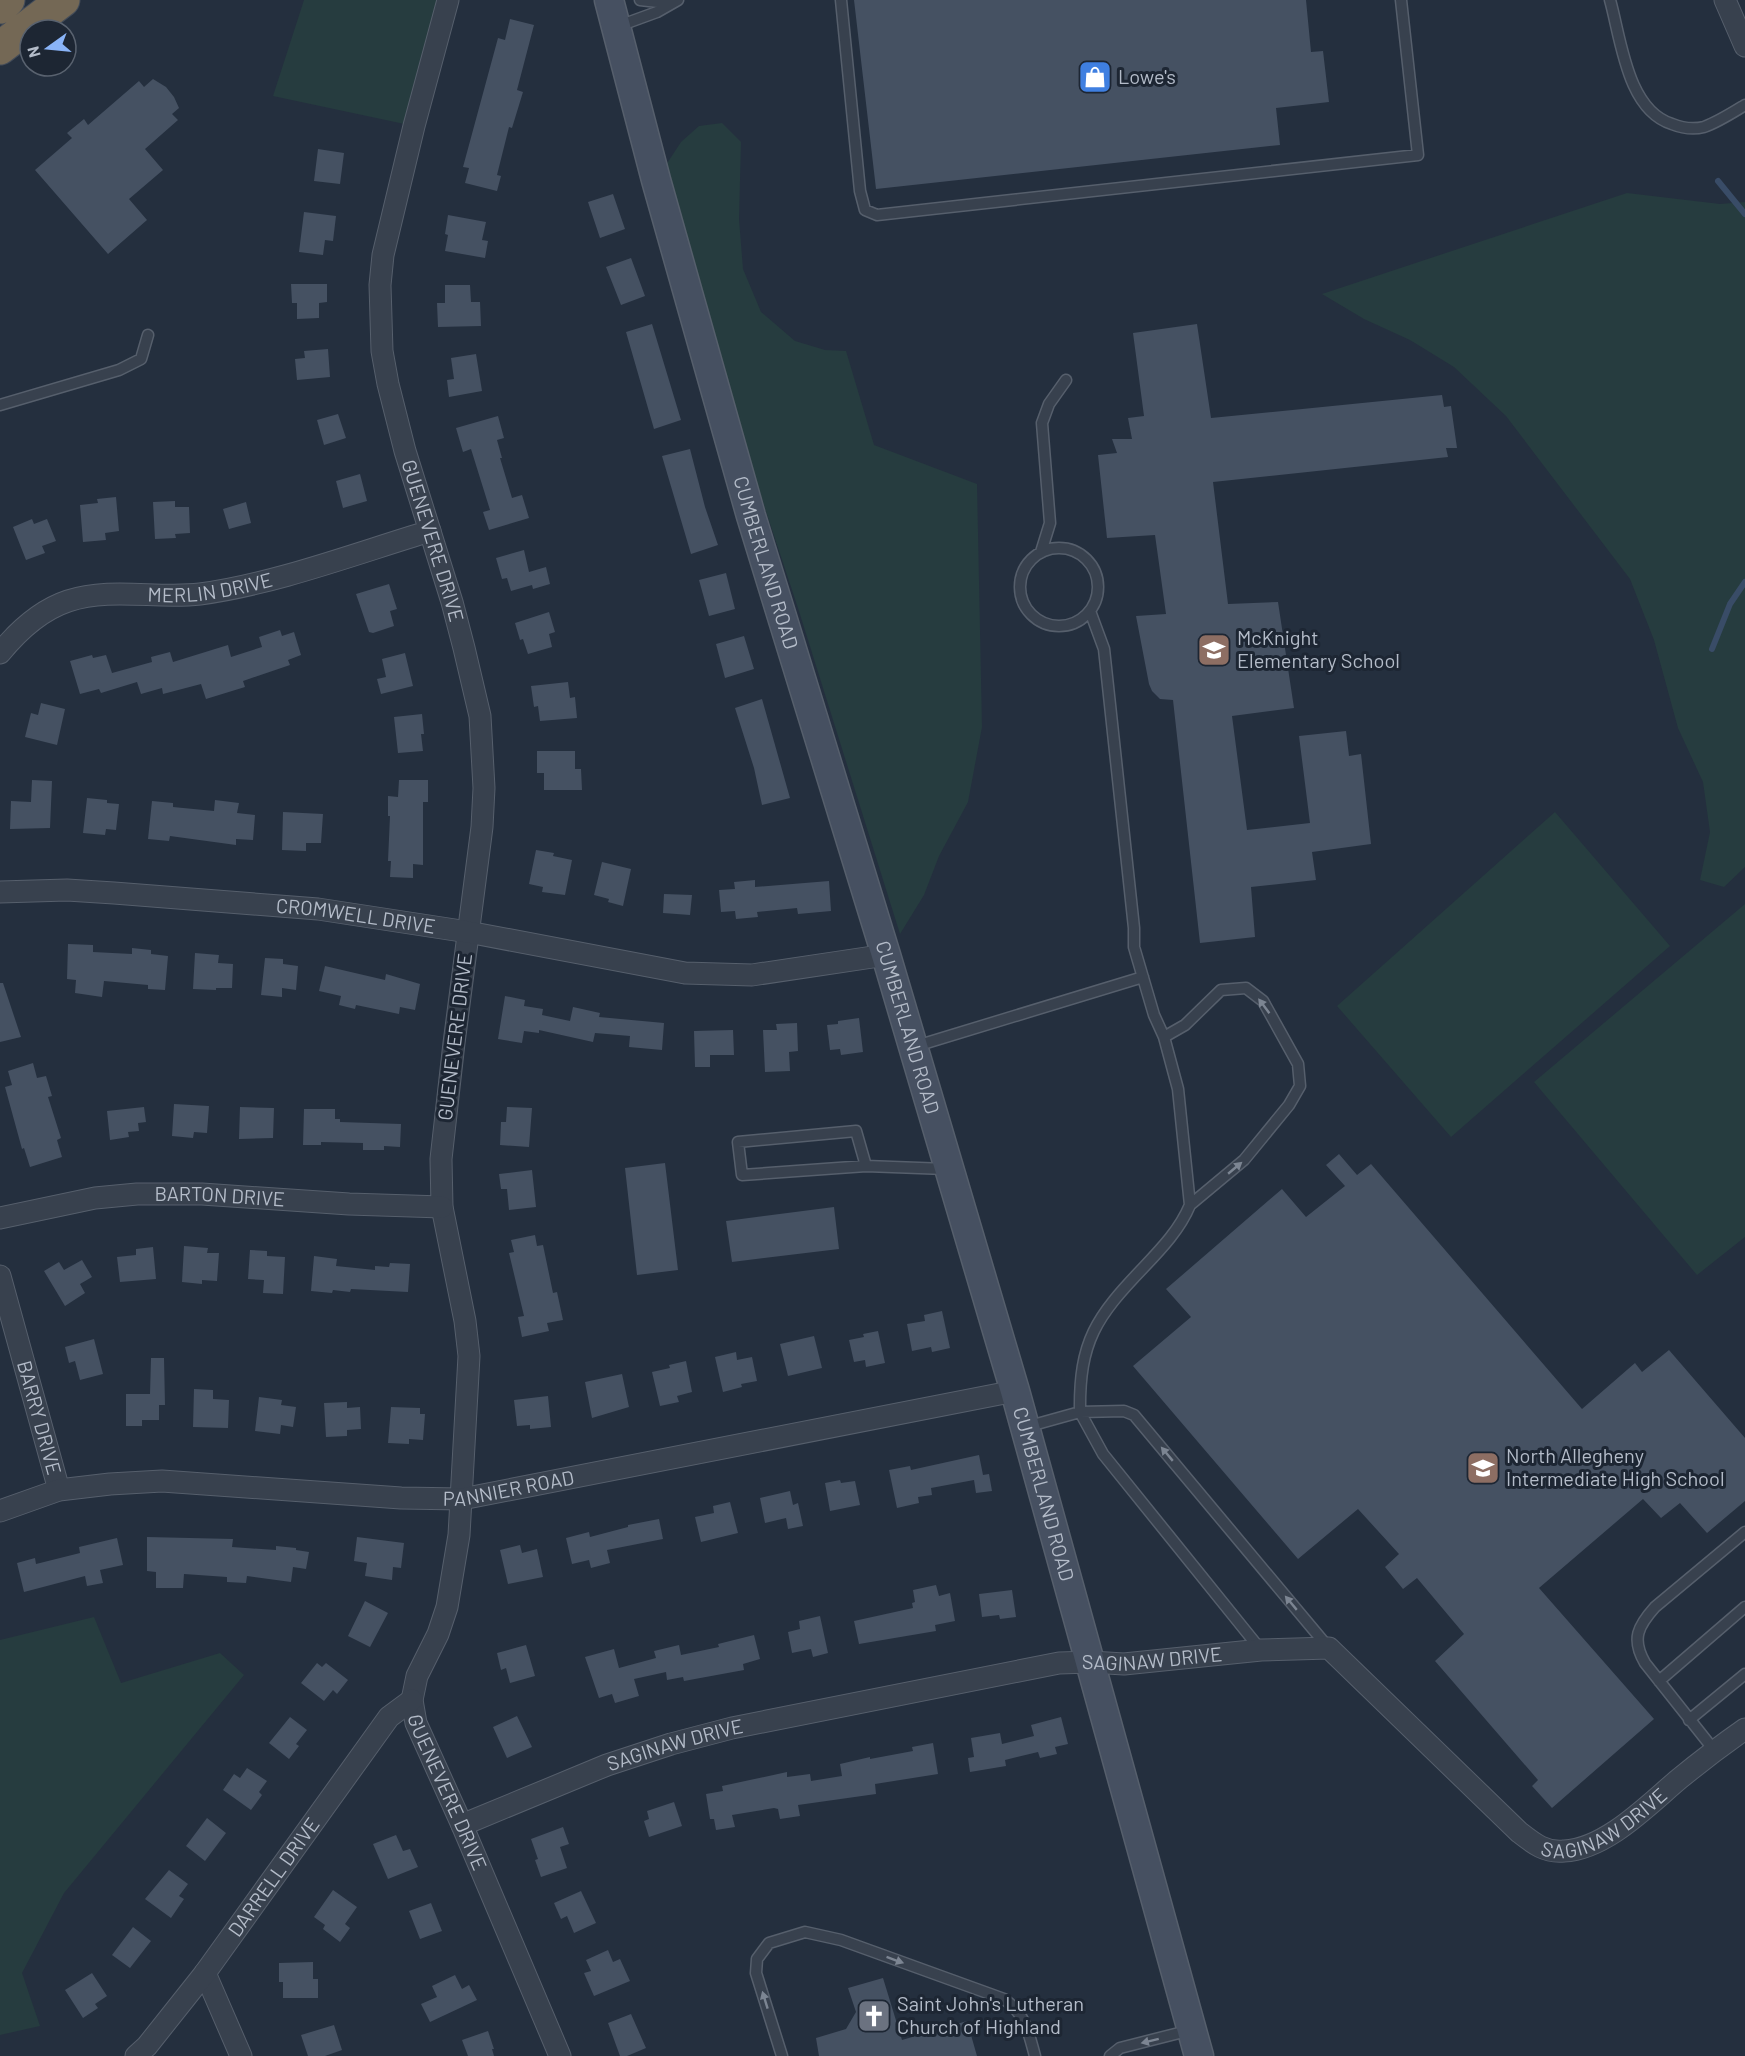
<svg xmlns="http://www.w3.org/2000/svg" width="1745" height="2056" font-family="Barlow,sans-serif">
  <rect width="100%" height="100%" fill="#242f3e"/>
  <!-- green -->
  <path fill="#263c3f" d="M304,0H448L414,126L273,96Z
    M722,123L741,142L739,219L743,269L761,312L795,341L825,350L846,351L874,445L977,484L982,727L968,802L939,856L924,895L900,934L798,608L656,180L681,142L699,126Z
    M1627,193L1720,204L1745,202V867L1724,887L1700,880L1710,832L1703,782L1678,728L1654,640L1630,579L1506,416L1454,367L1410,340L1364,319L1322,294Z
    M1555,812L1670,946L1451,1137L1337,1006Z
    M1745,904V1237L1697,1275L1534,1082Z
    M94,1617L121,1683L220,1653L244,1675L64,1893L22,1973L40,2026L0,2035V1640Z"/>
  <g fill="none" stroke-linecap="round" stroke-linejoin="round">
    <!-- stream -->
    <path stroke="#394c67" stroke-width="6" d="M1718,181L1745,214
      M1712,649L1730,604L1745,582"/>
  </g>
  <!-- building -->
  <path fill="#455162" d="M854,0H1306L1311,52L1323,51L1329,102L1276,108L1280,145L876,189Z
    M510,19L534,25L517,90L523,92L512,128L509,127L497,175L501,176L497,191L465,183L469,168L463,167L498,38L505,40Z
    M153,79L166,87L174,97L179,108L172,114L178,120L145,149L163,170L129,199L147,220L108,254L35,170L72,138L67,133L84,119L88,125L139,81L144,87Z
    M318,149L344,153L340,184L314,181Z
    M613,194L625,229L600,238L588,202Z
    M304,212L336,216L333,241L325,240L323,255L299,252Z
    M448,215L486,222L482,240L488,241L485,258L445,251L448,235L445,234Z
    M631,258L645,296L621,305L606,267Z
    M291,284H327V302L319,303V318L297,319V303H292Z
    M445,285H470L471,302H480L481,326L438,327L437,303H445Z
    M652,324L681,420L654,429L626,332Z
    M1197,324L1211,418L1442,395L1444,407L1451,406L1457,448H1446L1448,457L1213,482L1228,604L1278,602L1294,708L1232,716L1247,830L1310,823L1299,736L1346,731L1349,756L1361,754L1371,844L1312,852L1316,880L1251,887L1255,937L1200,943L1173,700L1160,699L1152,691L1149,684L1136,616L1166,614L1155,535L1107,538L1098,455L1117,453L1112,439H1132L1128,418L1144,416L1133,333Z
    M328,349L330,377L297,380L295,359L305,358L304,351Z
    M476,354L482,391L449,397L447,380L454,379L451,358Z
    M338,414L346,438L324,445L317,420Z
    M498,416L504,438L497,440L502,458H500L512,498L522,495L529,518L489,530L483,512L490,510L471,449L463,452L456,428Z
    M690,449L705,507L718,545L691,554L662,456Z
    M360,474L367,501L343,508L336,481Z
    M116,497L119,531L105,533L106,540L83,542L80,505L98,503L97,499Z
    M175,501V507H189L190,533L175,534L176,538L155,539L153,502Z
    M246,502L251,523L229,529L223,509Z
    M32,519L34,524L47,519L56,541L42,546L45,553L26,560L13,527Z
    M524,550L529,572L546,567L550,584L533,589L532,585L511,591L507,578L502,579L496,558Z
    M726,573L735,609L709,616L699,580Z
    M389,584L397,609L390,611L394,626L373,633L369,632L356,594Z
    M549,612L555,632L549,634L552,647L528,654L523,639L520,640L515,623Z
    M280,630L282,636L294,632L301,655L288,660L290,665L243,681L245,687L206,699L201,684L163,694L162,688L141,694L137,682L101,693L99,689L80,694L70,661L92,655L93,658L106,655L112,673L152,662L151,657L170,652L173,662L228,645L231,657L262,647L259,637Z
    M744,636L754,669L725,678L716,644Z
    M405,653L413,686L381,694L377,679L386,677L382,659Z
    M568,682L570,698L575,697L577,718L540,721L538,706L534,707L531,686Z
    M762,699L790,798L762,805L754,768L735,708Z
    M41,703L65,709L57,745L25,737L31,713L38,715Z
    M422,714L424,734H421L423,751L398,753L394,717Z
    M537,751H575V769H581L582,790H544V773H537Z
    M32,780L52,781L50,828L10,829L11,801L31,802Z
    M399,780H428V802H423V865L413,864V878L390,877L391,861H388L390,816H388V796L398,797Z
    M87,798L107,800V803L119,804L116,830L106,829L105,835L83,833Z
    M215,800L239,803L237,813L255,815L253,840L236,839V845L170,836L169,841L148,839L152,801L173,803V807L214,811Z
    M283,812L323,814L321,843H306V851L282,850Z
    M536,850L554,853L553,856L572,860L565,895L542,892L543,887L529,884Z
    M602,862L631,869L623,906L608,902L609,899L594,895Z
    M755,880V887L829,881L831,911L798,914L797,908L757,912L758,917L736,919L735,911L721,912L719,890L735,889L734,882Z
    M664,894L692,895L690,915L663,913Z
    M68,944L93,945V952L132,954V948L151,950V954L168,956L165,990L148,989V985L104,981L102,997L75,993L76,980L67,979Z
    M195,953L219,955L218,963L233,964L232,988H216V990L193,989Z
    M265,958L283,959V964L298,966L296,990L282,988V997L261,995Z
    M325,966L385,980L386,974L420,984L415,1010L400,1007L399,1014L356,1005L355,1009L339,1005L341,996L319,991Z
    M0,983H3L21,1037L0,1042Z
    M505,996L525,1000L524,1006L543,1009L542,1015L570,1021L573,1007L600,1013L599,1017L664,1023L662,1050L629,1047L630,1036L595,1033L593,1042L539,1030V1033L524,1031L522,1043L498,1039Z
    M859,1018L863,1052L841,1055L840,1049L830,1050L827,1025L838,1024V1021Z
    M797,1023L798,1051L789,1052L790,1071L765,1072L763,1030H777L776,1024Z
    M733,1030L734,1055H710V1067H695L694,1031Z
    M33,1063L37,1078L46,1076L52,1096L48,1097L61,1138L57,1140L62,1157L30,1167L24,1148L22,1149L5,1087L12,1085L8,1071Z
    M174,1104L209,1106L207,1133L194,1132L193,1138L172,1136Z
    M144,1107L146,1122L138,1123L139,1131L128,1132L129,1137L110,1140L107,1111Z
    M240,1107L274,1108L273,1138L239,1139Z
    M507,1107L532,1108L529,1147L500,1145L501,1122H506Z
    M304,1109H335V1119H340V1122L401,1124L400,1147L384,1146V1150H363V1143L321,1142V1145H303Z
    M1339,1154L1357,1175L1371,1164L1582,1409L1635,1363L1642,1372L1669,1350L1745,1438V1501L1707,1533L1680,1503L1661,1518L1643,1499L1539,1588L1654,1719L1552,1808L1532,1786L1538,1780L1435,1661L1464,1634L1417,1578L1403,1589L1385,1567L1399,1554L1358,1509L1298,1559L1133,1366L1191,1317L1166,1289L1282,1189L1306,1217L1345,1186L1326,1165Z
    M665,1163L678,1270L637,1275L625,1168Z
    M532,1170L536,1207L509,1210L507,1189H501L499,1174Z
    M834,1207L839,1249L732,1262L726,1221Z
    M535,1235L537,1246L543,1245L553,1293L557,1292L563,1320L547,1323L549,1331L522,1337L518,1317L524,1316L509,1253L514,1252L511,1240Z
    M184,1246L208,1248L207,1253H219L217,1281L202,1280V1284L182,1282Z
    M153,1247L156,1279L120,1282L117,1257L136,1255V1249Z
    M250,1250L267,1251V1256L285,1257L283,1294L263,1293L264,1280L248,1279Z
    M314,1256L337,1259L336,1266L375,1270V1266L389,1267L390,1263L410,1264L408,1292L351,1289L350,1292L333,1290L332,1293L311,1291Z
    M82,1260L92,1277L80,1284L85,1293L65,1306L44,1271L59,1262L64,1270Z
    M942,1311L950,1348L932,1352L931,1347L912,1351L907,1324L925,1321L924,1315Z
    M878,1331L885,1363L866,1367L865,1360L854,1362L849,1340L864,1337L863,1334Z
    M814,1336L822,1368L788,1376L780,1344Z
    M94,1339L103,1374L80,1380L75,1361L69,1363L65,1347Z
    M736,1352L737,1360L752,1357L757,1381L741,1384L742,1387L723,1392L715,1357Z
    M151,1358H164L165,1405H159V1420H142V1426H126V1394H150Z
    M686,1361L692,1392L677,1396L679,1402L660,1406L652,1372L670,1368L669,1365Z
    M622,1374L629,1407L592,1418L585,1382Z
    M194,1389L213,1390V1399L229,1400L228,1428L193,1427Z
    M548,1396L551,1427L530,1429V1425L517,1426L514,1400Z
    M259,1397L282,1400L281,1405L296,1407L293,1427L281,1425L280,1434L255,1431Z
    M347,1402V1408L360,1407L361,1429L347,1430V1436L326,1437L324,1403Z
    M391,1407L420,1408V1414H425L423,1440L409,1439V1444L388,1443Z
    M979,1455L983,1475L989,1474L992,1491L976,1493L974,1480L931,1488L932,1495L918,1497L919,1503L897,1508L889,1470L910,1466L911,1470Z
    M840,1480L841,1483L855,1481L860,1505L830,1511L825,1483Z
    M790,1491L793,1505L798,1503L803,1526L788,1529L786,1518L765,1523L760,1498Z
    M730,1502L738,1533L701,1542L695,1517L714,1513L713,1506Z
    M659,1519L663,1539L607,1550L610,1563L591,1568L589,1560L572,1564L566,1538L589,1532L590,1537L628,1527V1525Z
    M147,1537L233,1539L232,1547L276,1550V1546L296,1548V1550L309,1552L306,1569L293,1567L291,1582L247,1576L246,1583L227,1582V1577L184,1574L183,1588H156V1572L147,1571Z
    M357,1537L404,1543L401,1568L393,1567L392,1580L365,1576L367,1563L354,1561Z
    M117,1538L123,1565L100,1570L103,1583L87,1586L85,1576L24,1592L17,1563L35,1558L36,1564L80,1553L79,1547Z
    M520,1545L522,1553L537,1549L543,1577L508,1584L500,1550Z
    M936,1585L939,1596L950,1593L955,1621L935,1625L936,1631L859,1644L854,1621L913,1608L912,1603L915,1602L913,1590Z
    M1012,1590L1016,1617L1000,1619L999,1615L982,1617L979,1594Z
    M365,1601L388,1613L370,1647L348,1636Z
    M820,1616L828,1653L813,1657L811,1649L792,1653L788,1632L800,1629L799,1621Z
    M754,1635L760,1659L743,1664L744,1670L684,1681L683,1677L667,1680L666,1672L634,1679L639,1696L615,1703L612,1694L599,1698L585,1657L614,1649L619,1668L656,1658L654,1651L679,1645L681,1655L719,1647L718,1644Z
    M526,1645L535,1676L510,1683L506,1668L501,1670L497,1653Z
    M317,1663L322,1667L326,1663L348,1680L337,1694L333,1690L324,1701L301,1683Z
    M517,1716L532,1747L507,1758L493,1727Z
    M290,1717L307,1730L296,1744L299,1746L289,1759L269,1743Z
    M1061,1717L1068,1744L1055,1747L1057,1754L1040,1758L1038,1752L1005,1760L1006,1766L970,1772L968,1758L974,1757L971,1738L1000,1733L1002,1744L1034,1736L1031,1725Z
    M933,1743L938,1774L875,1784L876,1794L798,1805L800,1816L780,1819L778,1809L774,1808L732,1815L735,1827L716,1830L714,1819H710L706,1794L723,1791L722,1786L787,1772V1777L810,1774L811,1781L842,1776L840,1764L870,1757V1759L913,1751L912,1747Z
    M247,1768L267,1781L259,1792L262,1795L251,1810L223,1790L234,1774L240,1778Z
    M674,1802L682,1826L649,1837L644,1821L649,1819L647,1811Z
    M207,1818L226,1833L205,1861L186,1846Z
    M563,1827L569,1844L560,1847L567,1868L541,1877L535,1860L538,1859L531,1839Z
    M396,1835L403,1851L410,1849L418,1867L388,1879L373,1844Z
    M169,1870L188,1884L179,1896L184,1899L171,1918L145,1899Z
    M333,1890L357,1907L345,1924L350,1928L340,1942L323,1929L325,1925L314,1917Z
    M581,1891L596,1923L574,1933L567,1916L561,1919L554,1903Z
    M431,1903L442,1931L420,1939L409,1911Z
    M133,1927L151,1941L130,1968L112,1955Z
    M608,1950L613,1962L620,1959L630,1981L594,1996L584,1973L591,1971L586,1960Z
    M313,1962V1979H318V1998H283V1982H279V1963Z
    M92,1973L107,1996L95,2004L98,2008L83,2018L65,1990Z
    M455,1975L462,1989L469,1985L477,2000L430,2022L421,2004L437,1997L432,1986Z
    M883,1978L902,2040L967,2021L977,2056H819L816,2038L846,2029L856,2012L848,1988Z
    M631,2014L646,2048L627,2056H620L608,2023Z
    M334,2025L342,2050L325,2056H308L301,2035Z
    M488,2031L494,2049H492L494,2056H468L462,2040Z"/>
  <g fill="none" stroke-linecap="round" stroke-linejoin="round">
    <!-- lane casing -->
    <g stroke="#565f6c" stroke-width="13">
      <path id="lane" d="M640,0L658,2L672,1
        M841,0L860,191L865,210L877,215L1418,155L1401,0
        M1610,0C1621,39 1627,110 1672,124C1682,128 1692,130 1704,127C1718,122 1732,113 1745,105
        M616,27L657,12L678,0
        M0,405L119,370L141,359L148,335
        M1020 587a39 39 0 1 1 78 0a39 39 0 1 1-78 0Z
        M1041,552L1050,523L1042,423L1049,404L1066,380
        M1164,1037L1185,1025L1221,990L1246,988L1263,1001L1298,1064L1300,1086L1289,1105L1244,1160L1190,1205
        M913,1047L1143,977
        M866,1166L856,1131L738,1142L742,1175L866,1166L946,1169
        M1026,1427L1080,1412C1079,1341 1096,1317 1144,1267C1162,1248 1180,1229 1190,1205L1178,1089L1164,1037L1154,1015L1134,947V928L1104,649L1090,611
        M1261,1650L1103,1454L1080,1412L1124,1411L1134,1415L1328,1647
        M1659,1681L1745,1607
        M1689,1720L1745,1674
        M1714,1750L1645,1663C1631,1639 1638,1626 1655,1607L1745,1532
        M782,2056L756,1973L757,1959L769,1943L805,1932L841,1940L1004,1999C1026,2015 1028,2031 1035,2056
        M1110,2056L1120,2048L1191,2030"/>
    </g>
    <!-- street casing -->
    <g stroke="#565f6c" stroke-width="23">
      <g id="street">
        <path id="s1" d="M448,0L414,126L383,255L380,285L382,351L388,384L405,451L452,602L464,648L480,716L484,788L482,827L454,1043L441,1159L442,1207L465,1321L469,1356L459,1535L447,1607L438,1634L417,1676L412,1700L416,1723L462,1825L560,2056"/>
        <path d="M1725,0L1745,46"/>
        <path id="s2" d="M0,653C18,631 41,610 68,601C110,587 157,599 200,594C275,584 357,553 430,531"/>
        <path id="s3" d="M0,892L67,890L114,893L318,909L468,932L685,973L752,975L886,955"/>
        <path id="s4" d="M0,1218L95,1198L137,1194H202L349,1204L442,1207"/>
        <path id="s5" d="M0,1276L59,1490"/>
        <path id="s6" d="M0,1511L59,1490L110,1484L162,1481L401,1498L462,1499L1015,1391"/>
        <path id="s7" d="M462,1825L607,1765L671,1744L732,1728L1059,1663L1091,1662L1124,1664L1261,1650L1329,1648L1519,1832C1533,1843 1545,1853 1564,1851C1606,1849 1648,1805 1679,1779C1701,1761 1722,1745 1745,1729"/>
        <path d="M205,1973L241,2056"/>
        <path id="s8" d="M136,2056L147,2046L205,1973L389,1717L412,1700"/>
      </g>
    </g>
    <!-- secondary casing -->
    <g stroke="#565f6c" stroke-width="31">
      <g id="secondary">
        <path id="s9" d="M609,0L656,180L751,516L886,955L1015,1391L1199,2056"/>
      </g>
    </g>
    <!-- highway casing -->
    <g stroke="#434c59" stroke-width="35">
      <path id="highway" d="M0,7L8,0
        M0,48L63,0"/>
    </g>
    <!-- lane -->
    <use href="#lane" stroke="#38414e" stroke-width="10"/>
    <!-- street -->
    <use href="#street" stroke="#38414e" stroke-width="21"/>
    <!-- secondary -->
    <use href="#secondary" stroke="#465061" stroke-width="28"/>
    <!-- highway -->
    <use href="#highway" stroke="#746855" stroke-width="33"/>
  </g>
  <!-- one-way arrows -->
  <defs><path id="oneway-solid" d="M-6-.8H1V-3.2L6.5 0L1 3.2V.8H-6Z" transform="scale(1.5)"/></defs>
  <g fill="#7c8592">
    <use href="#oneway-solid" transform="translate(1264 1006) rotate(-127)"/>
    <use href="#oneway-solid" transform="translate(1235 1168) rotate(-40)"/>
    <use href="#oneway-solid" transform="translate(1167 1454) rotate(-130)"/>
    <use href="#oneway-solid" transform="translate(1291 1603) rotate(-130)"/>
    <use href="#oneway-solid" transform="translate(895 1960) rotate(20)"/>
    <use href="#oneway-solid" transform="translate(765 2000) rotate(-107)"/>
    <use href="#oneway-solid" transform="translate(1150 2041) rotate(166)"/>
  </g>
  <!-- icons -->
  <defs>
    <g id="shop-square" transform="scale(1.725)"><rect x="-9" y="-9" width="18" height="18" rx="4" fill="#3f7fe0" stroke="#1d2633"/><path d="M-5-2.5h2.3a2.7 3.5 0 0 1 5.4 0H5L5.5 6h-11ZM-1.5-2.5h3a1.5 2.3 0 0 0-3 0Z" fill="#fff"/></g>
    <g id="school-square" transform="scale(1.725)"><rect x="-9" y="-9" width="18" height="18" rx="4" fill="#8d6e63" stroke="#1d2633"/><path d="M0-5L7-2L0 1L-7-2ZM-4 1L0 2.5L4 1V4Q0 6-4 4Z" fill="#fff"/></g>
    <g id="church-square" transform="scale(1.725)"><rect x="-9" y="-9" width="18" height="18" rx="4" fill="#6b7280" stroke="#1d2633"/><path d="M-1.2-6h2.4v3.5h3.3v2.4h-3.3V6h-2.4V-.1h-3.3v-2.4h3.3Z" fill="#fff"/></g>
  </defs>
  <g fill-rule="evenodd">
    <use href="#shop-square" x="1095" y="77"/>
    <use href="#school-square" x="1214" y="650"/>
    <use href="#school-square" x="1483" y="1468"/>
    <use href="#church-square" x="874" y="2016"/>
  </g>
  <g text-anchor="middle" stroke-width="6" stroke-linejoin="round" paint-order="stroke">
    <!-- poi labels -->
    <g font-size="20" fill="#b4bcc9" stroke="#1d2633" text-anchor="start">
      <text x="1118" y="84">Lowe's</text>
      <text x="1237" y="645">McKnight<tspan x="1237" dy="23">Elementary School</tspan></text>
      <text x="1506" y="1463">North Allegheny<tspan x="1506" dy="23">Intermediate High School</tspan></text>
      <text x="897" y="2011">Saint John's Lutheran<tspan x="897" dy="23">Church of Highland</tspan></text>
    </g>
    <!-- street labels -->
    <g font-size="20" fill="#b4bcc9" stroke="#1d2633">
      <text dy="7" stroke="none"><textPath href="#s1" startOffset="556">GUENEVERE DRIVE</textPath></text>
      <text dy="7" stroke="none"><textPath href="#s9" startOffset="584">CUMBERLAND ROAD</textPath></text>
      <text dy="7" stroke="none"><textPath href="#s2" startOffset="230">MERLIN DRIVE</textPath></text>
      <text dy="7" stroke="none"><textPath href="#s3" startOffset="357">CROMWELL DRIVE</textPath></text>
      <text dy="7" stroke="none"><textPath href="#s9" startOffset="1070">CUMBERLAND ROAD</textPath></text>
      <text transform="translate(455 1037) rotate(-83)" y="7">GUENEVERE DRIVE</text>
      <text dy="7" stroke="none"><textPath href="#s4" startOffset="222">BARTON DRIVE</textPath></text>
      <text dy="7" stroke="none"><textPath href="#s5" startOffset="147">BARRY DRIVE</textPath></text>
      <text dy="7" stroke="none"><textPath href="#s6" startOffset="514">PANNIER ROAD</textPath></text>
      <text dy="7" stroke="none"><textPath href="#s9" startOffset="1556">CUMBERLAND ROAD</textPath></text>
      <text dy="7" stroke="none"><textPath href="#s7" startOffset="714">SAGINAW DRIVE</textPath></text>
      <text dy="7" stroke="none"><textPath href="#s7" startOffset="228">SAGINAW DRIVE</textPath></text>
      <text dy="7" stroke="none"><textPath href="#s1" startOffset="1834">GUENEVERE DRIVE</textPath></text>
      <text dy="7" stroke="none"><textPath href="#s7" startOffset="1254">SAGINAW DRIVE</textPath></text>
      <text dy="7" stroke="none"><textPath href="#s8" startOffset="226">DARRELL DRIVE</textPath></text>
    </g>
  </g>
  <!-- north arrow -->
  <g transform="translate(48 48) rotate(255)"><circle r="28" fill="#1d2633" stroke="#59626f" stroke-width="1.5"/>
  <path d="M0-4.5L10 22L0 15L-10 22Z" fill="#8ab4f8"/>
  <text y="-9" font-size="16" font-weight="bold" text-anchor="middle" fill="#b4bcc9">N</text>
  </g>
</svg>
